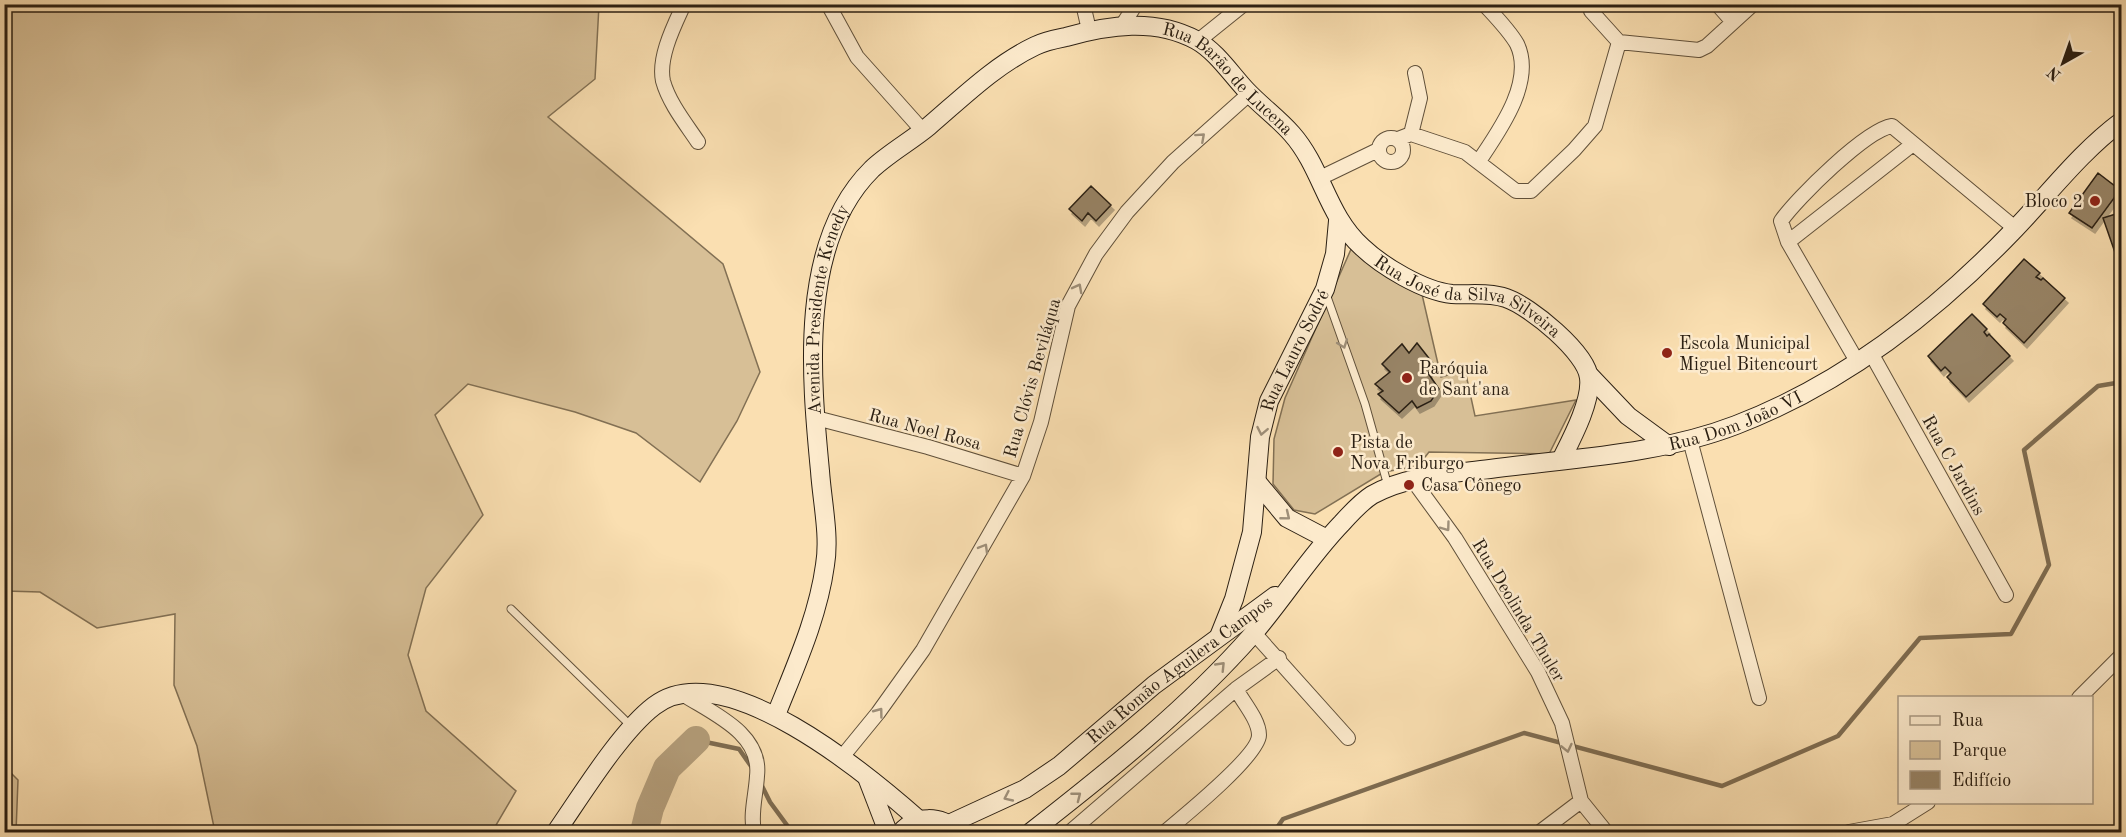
<svg xmlns="http://www.w3.org/2000/svg" width="2126" height="837" font-family="'Old Standard TT',serif">
  <defs>
    <filter id="shadow"><feDropShadow dx="3" dy="5" stdDeviation="0" flood-color="#0004"/></filter>
  </defs>
  <rect width="100%" height="100%" fill="#fadfb1"/>
  <filter id="stains"><feTurbulence type="fractalNoise" baseFrequency=".00333" numOctaves="4"/><feColorMatrix values="0 0 0 0 .2 0 0 0 0 .09 0 0 0 0 .02 0 0 0 .5 -.17"/></filter>
  <radialGradient id="worn" r=".72"><stop offset=".6" stop-color="#630" stop-opacity="0"/><stop offset="1" stop-color="#630" stop-opacity=".3"/></radialGradient>
  <!-- green -->
  <path fill="#d7bf96" stroke="#827054" stroke-width="1.5" d="M5,4L599,5L595,79L548,117L723,264L760,372L737,421L700,482L636,433L575,412L468,384L435,415L483,515L426,588L408,655L426,711L516,791L492,832H215L197,746L174,685L175,614L97,628L40,592L5,591Z
    M1352,247L1421,290L1441,377L1465,370L1475,416L1576,400L1549,454L1429,452L1418,466L1384,472L1315,514L1294,510L1273,484L1274,439L1285,398Z
    M4,766L18,780L16,832H5Z"/>
  <g fill="none" stroke-linecap="round" stroke-linejoin="round">
    <!-- stream -->
    <path stroke="#7e6c51" stroke-width="4.5" d="M696,740L739,749L753,769
      M761,784L770,802L792,832
      M1274,832L1283,819L1524,733L1722,786L1838,736L1920,638L2011,634L2049,565L2024,450L2098,386L2122,382"/>
    <!-- river -->
    <path stroke="#b49e7b" stroke-width="28" d="M644,832L650,808L667,768L696,740"/>
  </g>
  <!-- building -->
  <path fill="#978365" stroke="#2c2013" stroke-width="1.5" filter="url(#shadow)" d="M2098,173L2120,190L2092,228L2069,213Z
    M1091,186L1111,205L1096,221L1088,213L1082,221L1069,209Z
    M2122,212V263L2119,264L2103,218Z
    M2024,259L2040,273L2036,277L2041,280L2043,278L2065,298L2024,343L2003,323L2006,319L2000,314L1997,317L1983,304Z
    M1972,314L1987,329L1984,332L1987,336L1989,334L2010,356L1966,397L1947,377L1951,373L1945,367L1941,371L1928,356Z
    M1417,343L1435,366L1428,373L1439,389L1431,401L1417,408L1412,401L1399,413L1378,394L1383,391L1375,384L1390,372L1382,364L1402,344L1409,353Z"/>
  <g fill="none" stroke-linecap="round" stroke-linejoin="round">
    <!-- lane casing -->
    <g stroke="#60503a" stroke-width="9">
      <path id="lane" d="M1326,294L1365,404L1388,486
        M511,609L631,726"/>
    </g>
    <!-- street casing -->
    <g stroke="#60503a" stroke-width="16">
      <path id="street" d="M684,4C674,26 658,57 663,81C669,103 686,124 698,142
        M828,4L857,57L923,131
        M1083,4L1089,30
        M1717,4L1733,22
        M2111,4L2122,6
        M1591,11L1619,42L1699,50L1707,46L1753,4
        M1123,24L1136,4
        M1198,41L1244,4
        M1411,134L1420,98L1415,73
        M1379 150a12 12 0 1 1 24 0a12 12 0 1 1-24 0Z
        M1398,139L1411,134L1465,152L1516,191H1531L1574,150L1595,126L1619,42
        M1479,161C1499,131 1535,82 1517,44C1509,30 1495,16 1484,4
        M1320,178L1378,150
        M1788,242L1913,144
        M1871,353L2006,595
        M1858,363L1788,242L1781,221C1797,198 1866,130 1892,126L2016,229
        M816,418L928,447L1023,476
        M1690,440L1759,698
        M1412,479L1455,538L1538,672L1562,723L1581,801L1606,832
        M1254,633L1348,738
        M684,695C714,714 762,734 757,776C756,795 750,814 754,832
        M2079,698L2122,655
        M842,757L878,713L923,650L1023,476L1041,422L1068,306L1096,254L1127,212L1173,162L1249,94
        M1070,832L1236,689L1279,658
        M1165,832C1183,817 1259,755 1259,735C1259,720 1243,702 1236,689
        M1540,832L1581,801
        M1849,832L1893,824L1928,802"/>
    </g>
    <!-- secondary casing -->
    <g stroke="#2c2013" stroke-width="20">
      <g id="secondary">
        <path d="M1590,376L1628,416L1669,446"/>
        <path d="M1257,482L1287,518L1327,539"/>
        <path id="s1" d="M1220,634L1234,599L1252,532L1260,437L1269,401L1325,289L1335,254L1338,221"/>
        <path id="s2" d="M776,715C795,667 818,617 825,565C830,536 822,501 820,471C811,377 798,242 872,169C889,153 911,141 929,126C962,98 995,65 1035,46C1045,41 1056,39 1066,37C1109,25 1155,18 1196,40C1216,51 1231,74 1246,90C1261,106 1278,118 1292,134C1322,168 1327,216 1362,247C1382,266 1423,291 1452,294C1469,295 1489,292 1506,298C1530,306 1587,353 1589,378C1592,401 1571,440 1561,460"/>
        <path d="M868,780L888,832"/>
        <path id="s3" d="M949,824L1025,789L1059,766L1154,685L1275,596"/>
        <path d="M556,832C581,796 620,732 654,706C723,653 868,775 919,820"/>
        <path d="M901,832C916,815 940,815 957,831"/>
        <path id="s4" d="M1031,832C1109,771 1187,709 1253,634C1284,598 1309,557 1342,523C1351,513 1361,502 1372,495C1408,475 1450,474 1490,469C1573,458 1658,455 1736,425C1843,384 1934,313 2012,232C2049,194 2079,153 2122,121"/>
      </g>
    </g>
    <!-- lane -->
    <use href="#lane" stroke="#fceacc" stroke-width="7"/>
    <!-- street -->
    <use href="#street" stroke="#fceacc" stroke-width="14"/>
    <!-- secondary -->
    <use href="#secondary" stroke="#fceacc" stroke-width="18"/>
  </g>
  <!-- one-way arrows -->
  <defs><path id="oneway-chevron" d="M-2-3.5L2.5 0L-2 3.5" fill="none" stroke-width="1.6" stroke-linecap="round" stroke-linejoin="round" transform="scale(1.5)"/></defs>
  <g stroke="#9e8f79">
    <use href="#oneway-chevron" transform="translate(1201 137) rotate(-42)"/>
    <use href="#oneway-chevron" transform="translate(1078 288) rotate(-62)"/>
    <use href="#oneway-chevron" transform="translate(1343 344) rotate(70)"/>
    <use href="#oneway-chevron" transform="translate(1262 431) rotate(101)"/>
    <use href="#oneway-chevron" transform="translate(1286 516) rotate(39)"/>
    <use href="#oneway-chevron" transform="translate(1446 527) rotate(54)"/>
    <use href="#oneway-chevron" transform="translate(984 548) rotate(-60)"/>
    <use href="#oneway-chevron" transform="translate(1221 666) rotate(-46)"/>
    <use href="#oneway-chevron" transform="translate(879 712) rotate(-53)"/>
    <use href="#oneway-chevron" transform="translate(1567 748) rotate(77)"/>
    <use href="#oneway-chevron" transform="translate(1077 796) rotate(-38)"/>
    <use href="#oneway-chevron" transform="translate(1008 797) rotate(155)"/>
  </g>
  <!-- markers -->
  <g fill="#8f2418" stroke="#fceacc" stroke-width="2">
    <circle cx="2095" cy="201" r="6"/>
    <circle cx="1667" cy="353" r="6"/>
    <circle cx="1407" cy="378" r="6"/>
    <circle cx="1338" cy="452" r="6"/>
    <circle cx="1409" cy="485" r="6"/>
  </g>
  <g text-anchor="middle" stroke-width="5" stroke-linejoin="round" paint-order="stroke">
    <!-- street labels -->
    <g font-size="18" fill="#2c2013" stroke="#fceacc">
      <text dy="6" stroke="none"><textPath href="#s2" startOffset="988">Rua Barão de Lucena</textPath></text>
      <text dy="6" stroke="none"><textPath href="#s2" startOffset="1328">Rua José da Silva Silveira</textPath></text>
      <text dy="6" stroke="none"><textPath href="#s2" startOffset="416">Avenida Presidente Kenedy</textPath></text>
      <text dy="6" stroke="none"><textPath href="#s1" startOffset="296">Rua Lauro Sodré</textPath></text>
      <text transform="translate(1032 378) rotate(-74)" y="6">Rua Clóvis Beviláqua</text>
      <text dy="6" stroke="none"><textPath href="#s4" startOffset="854">Rua Dom João VI</textPath></text>
      <text transform="translate(925 429) rotate(15)" y="6">Rua Noel Rosa</text>
      <text transform="translate(1954 465) rotate(61)" y="6">Rua C Jardins</text>
      <text transform="translate(1519 610) rotate(59)" y="6">Rua Deolinda Thuler</text>
      <text dy="6" stroke="none"><textPath href="#s3" startOffset="279">Rua Romão Aguilera Campos</textPath></text>
    </g>
    <!-- poi labels -->
    <g font-size="18" fill="#2c2013" stroke="#fceacc" text-anchor="start">
      <text x="2083" y="207" text-anchor="end">Bloco 2</text>
      <text x="1679" y="349">Escola Municipal<tspan x="1679" dy="21">Miguel Bitencourt</tspan></text>
      <text x="1419" y="374">Paróquia<tspan x="1419" dy="21">de Sant'ana</tspan></text>
      <text x="1350" y="448">Pista de<tspan x="1350" dy="21">Nova Friburgo</tspan></text>
      <text x="1421" y="491">Casa Cônego</text>
    </g>
  </g>
  <!-- margin -->
  <rect width="2126" height="837" fill="none" stroke="#fadfb1" stroke-width="24"/>
  <rect x="6" y="6" width="2114" height="825" fill="none" stroke="#2c2013" stroke-width="3"/>
  <rect x="12" y="12" width="2102" height="813" fill="none" stroke="#2c2013" stroke-width="1.5"/>
  <!-- legend -->
  <rect x="1898" y="696" width="195" height="108" fill="#fceacc" stroke="#a99982" stroke-width="1.5"/>
  <rect x="1910" y="716" width="30" height="9" fill="#fceacc" stroke="#a99982" stroke-width="1.5"/>
  <text x="1952" y="726" font-size="18" fill="#2c2013">Rua</text>
  <rect x="1910" y="741" width="30" height="18" fill="#d7bf96" stroke="#a99982" stroke-width="1.5"/>
  <text x="1952" y="756" font-size="18" fill="#2c2013">Parque</text>
  <rect x="1910" y="771" width="30" height="18" fill="#978365" stroke="#a99982" stroke-width="1.5"/>
  <text x="1952" y="786" font-size="18" fill="#2c2013">Edifício</text>
  <!-- north arrow -->
  <g transform="translate(2063 63) rotate(220)" stroke="#fceacc" stroke-width="4.5" paint-order="stroke">
  <path d="M0-4.5L10 22L0 15L-10 22Z" fill="#2c2013"/>
  <text y="-9" font-size="16" font-weight="bold" text-anchor="middle" fill="#2c2013">N</text>
  </g>
  <rect width="100%" height="100%" filter="url(#stains)"/>
  <rect width="100%" height="100%" fill="url(#worn)"/>
</svg>
